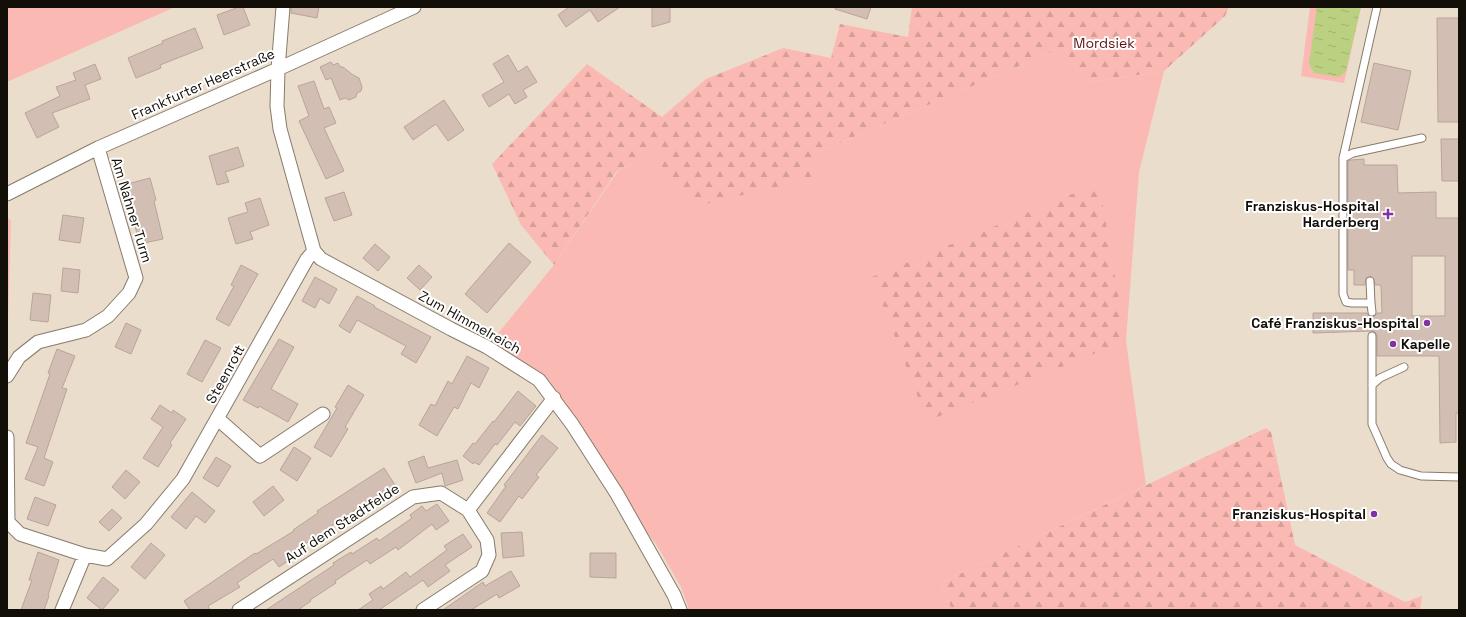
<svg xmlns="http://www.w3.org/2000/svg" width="1466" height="617" font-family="'Space Grotesk',sans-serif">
  <defs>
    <pattern id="forest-firs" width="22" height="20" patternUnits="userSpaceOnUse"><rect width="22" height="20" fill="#fbb9b3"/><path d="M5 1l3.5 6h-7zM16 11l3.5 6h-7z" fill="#d69e98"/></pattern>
    <pattern id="water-ripples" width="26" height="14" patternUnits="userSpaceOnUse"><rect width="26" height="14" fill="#bbd181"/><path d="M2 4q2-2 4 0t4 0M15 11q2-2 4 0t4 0" fill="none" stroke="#a0b26e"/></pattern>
  </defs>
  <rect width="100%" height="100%" fill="#ebddcc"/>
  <!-- grass -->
  <path fill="#fbb9b3" d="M7,7H175L7,82Z
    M1310,7H1361L1344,83L1301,76Z
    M1063,47L1084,83L1164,71L1139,172L1126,341L1146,485L941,583L952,610H689L681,587L656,544L617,494L554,398L487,347L554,265L618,171L658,149L814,154Z"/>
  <!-- forest -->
  <path fill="url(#forest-firs)" d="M912,7H1229L1225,16L1164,71L1084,83L1063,47L814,154L813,178L693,207L657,161L658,150L617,171L554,265L521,225L492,164L587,64L662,117L706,79L783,48L831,58L840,24L908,37Z
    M1099,183L1126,341L927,421L872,277Z
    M7,217L11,221L7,356Z
    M1266,428L1271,432L1295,545L1405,602L1422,596L1420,610H952L941,583Z"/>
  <!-- water -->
  <path fill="url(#water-ripples)" d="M1317,7H1361L1346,71L1339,77L1314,73L1309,64Z"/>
  <!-- building -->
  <path fill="#d3beb4" stroke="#b8a499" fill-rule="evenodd" d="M239,7H243L250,25L224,35L217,15Z
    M291,7H319L317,18L291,13Z
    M569,7H620L598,22L590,10L566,27L558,15Z
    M652,7H670V22L652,27Z
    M835,7H871L867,19L835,9Z
    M1437,18H1459V122H1438Z
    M195,28L203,48L160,65L161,68L136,78L128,58L163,43L162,41Z
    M508,55L518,72L527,66L537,82L523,90L527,97L515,104L509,94L489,107L482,95L504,82L493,64Z
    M331,62L333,65L338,63L340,67H343L353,75L359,78L362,87L361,91L357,93L356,97L349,100L345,98L340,100L331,78L326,80L320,67Z
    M1374,63L1411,71L1398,130L1361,122Z
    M95,64L101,79L85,85L90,99L52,113L59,127L37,138L25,113L60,96L56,87L76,80L73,73Z
    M314,81L324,109L329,107L336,123L324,128L344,171L326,179L299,121L309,116L298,86Z
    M444,100L464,130L448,141L436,124L413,140L404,127Z
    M1441,139H1459V181H1442Z
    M238,147L244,166L225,172L229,182L217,185L209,156Z
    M1364,159V165H1397L1398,193L1436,192V218H1459V413H1456V442L1440,443L1439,356H1377V336L1375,332L1372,331L1313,333V313H1367L1368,315L1372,317L1375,316L1377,313H1382L1381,285H1375L1374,279L1370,276L1366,278L1365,285H1354V270H1348V161L1351,160ZM1412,256H1445V316H1412Z
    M150,178L156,200L154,201L163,239L139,244L134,220H136L127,184Z
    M344,192L352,215L334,221L325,198Z
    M260,198L269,225L250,232L253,239L236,244L228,218L248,212L245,203Z
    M63,215L84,218L80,243L59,240Z
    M509,243L531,262L487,313L465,294Z
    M375,244L390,257L378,271L363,258Z
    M241,265L258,274L229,326L216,319L234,286L231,285Z
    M419,265L432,277L420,290L407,278Z
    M63,268L80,270L78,293L61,291Z
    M315,277L337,289L329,304L320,298L315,308L302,301Z
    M33,293L51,295L48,322L30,320Z
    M357,296L375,306L374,307L431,337L416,363L401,354L406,346L357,320L350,333L339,326Z
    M126,323L141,330L131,354L115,347Z
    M279,339L294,347L271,389L298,404L288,422L259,406L258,408L243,400Z
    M205,340L221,348L202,382L187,374Z
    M57,349L75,356L62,388L67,389L44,458L53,462L44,486L25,479L38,447L26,443L50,374L48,373Z
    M467,356L489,368L479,388L471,383L458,409L454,407L437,436L419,425L431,404L435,406L448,381L452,384Z
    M348,385L364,395L345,427L348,429L331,457L314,447L337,408L335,407Z
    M518,391L536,406L520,426L515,422L497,445L495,444L479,465L474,462L473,464L463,456L473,443L475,444L493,421L494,422Z
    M160,405L172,413L173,410L186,419L170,443L172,445L158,467L143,458L163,427L151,419Z
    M542,435L558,448L536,475L539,477L522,499L519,496L500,522L487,513L506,486L504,485Z
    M294,447L311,458L297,481L280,470Z
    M424,456L428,468L457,460L463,480L445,486L442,473L416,483L408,462Z
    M216,457L231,466L218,487L203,478Z
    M384,468L395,485L355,510L295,551L297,555L279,567L273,559L237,583L240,587L208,606L210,610H190L184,601L255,553L256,554L294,531L293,530L318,513L317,511Z
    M126,470L140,482L125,499L112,487Z
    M273,486L284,500L264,516L253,502Z
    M192,492L215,511L205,523L196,516L186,529L171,517Z
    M35,497L56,505L48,526L27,519Z
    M437,504L449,521L436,530L432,524L398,550L396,547L370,564L367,560L335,581L336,583L310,600L311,601L298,610H266L334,565L333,563L351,552L352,554L377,538L379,541L412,518L410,515L422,506L426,511Z
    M112,509L122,518L109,531L99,522Z
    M522,532L524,556L503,558L501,533Z
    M463,534L472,547L445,565L450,571L428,587L423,580L379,610H358L373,600L369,594L381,586L383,589L406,572L410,577L447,550L444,546Z
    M151,543L165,555L145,579L131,567Z
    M38,552L59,560L48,595L49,596L44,610H21L32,580H29Z
    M590,553H616V578L590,577Z
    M511,571L520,586L499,598L497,594L471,610H443L483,582L485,586Z
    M103,577L119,590L102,610L87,598Z"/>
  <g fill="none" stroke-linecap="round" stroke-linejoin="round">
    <!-- service casing -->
    <g stroke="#887b6c" stroke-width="9">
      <path id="service" d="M1343,158L1353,153L1422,138
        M1370,281L1371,303
        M1372,312L1371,303H1352L1346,302L1343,294V158L1377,7
        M1372,336V424L1387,458L1391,464L1400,470L1421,476L1459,477
        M1372,385L1380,378L1404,367"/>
    </g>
    <!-- minor casing -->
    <g stroke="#887b6c" stroke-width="15">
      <path id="minor" d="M283,7L278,69L277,106L280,129L314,251L321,259L451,329L487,347L539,380L572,424L617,494L674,595L680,610
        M7,194L98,148L278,69L414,7
        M7,376L19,357L38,342L86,330L108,316L129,293L136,278L98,148
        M218,419L260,456L323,414
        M7,437L8,522L20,534L85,555L107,559L146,524L183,479L307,259L314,251
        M468,510L554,398
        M62,610L85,555
        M239,610L413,497L441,493L468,510L487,540L489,555L482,571L423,610"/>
    </g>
    <!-- service -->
    <use href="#service" stroke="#fff" stroke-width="7"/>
    <!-- minor -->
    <use href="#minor" stroke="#fff" stroke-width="13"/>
  </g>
  <!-- markers -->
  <g fill="#7e32a3" stroke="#fff" stroke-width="1.5">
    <path d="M1386 208h4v4h4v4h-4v4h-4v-4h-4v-4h4z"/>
    <circle cx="1427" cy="323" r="4"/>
    <circle cx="1393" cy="344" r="4"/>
    <circle cx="1374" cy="514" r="4"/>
  </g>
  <g text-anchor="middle" stroke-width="4" stroke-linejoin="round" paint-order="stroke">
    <!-- park labels -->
    <g font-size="14" fill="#5d1013" stroke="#fff">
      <text x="1104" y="48">Mordsiek</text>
    </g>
    <!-- street labels -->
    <g font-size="14" fill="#120e08" stroke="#fff">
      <text transform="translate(203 84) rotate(-24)" y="5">Frankfurter Heerstraße</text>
      <text transform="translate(132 210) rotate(73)" y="5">Am Nahner Turm</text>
      <text transform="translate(470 322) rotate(29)" y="5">Zum Himmelreich</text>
      <text transform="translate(225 374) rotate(-61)" y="5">Steenrott</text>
      <text transform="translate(342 523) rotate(-33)" y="5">Auf dem Stadtfelde</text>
    </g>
    <!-- poi labels -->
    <g font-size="14" font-weight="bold" fill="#120e08" stroke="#fff" text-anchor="end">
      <text x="1379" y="211">Franziskus-Hospital<tspan x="1379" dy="16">Harderberg</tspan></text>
      <text x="1419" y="328">Café Franziskus-Hospital</text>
      <text x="1401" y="349" text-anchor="start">Kapelle</text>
      <text x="1366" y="519">Franziskus-Hospital</text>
    </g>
  </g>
  <!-- border -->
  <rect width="1466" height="617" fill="none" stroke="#120e08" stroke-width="16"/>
</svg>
